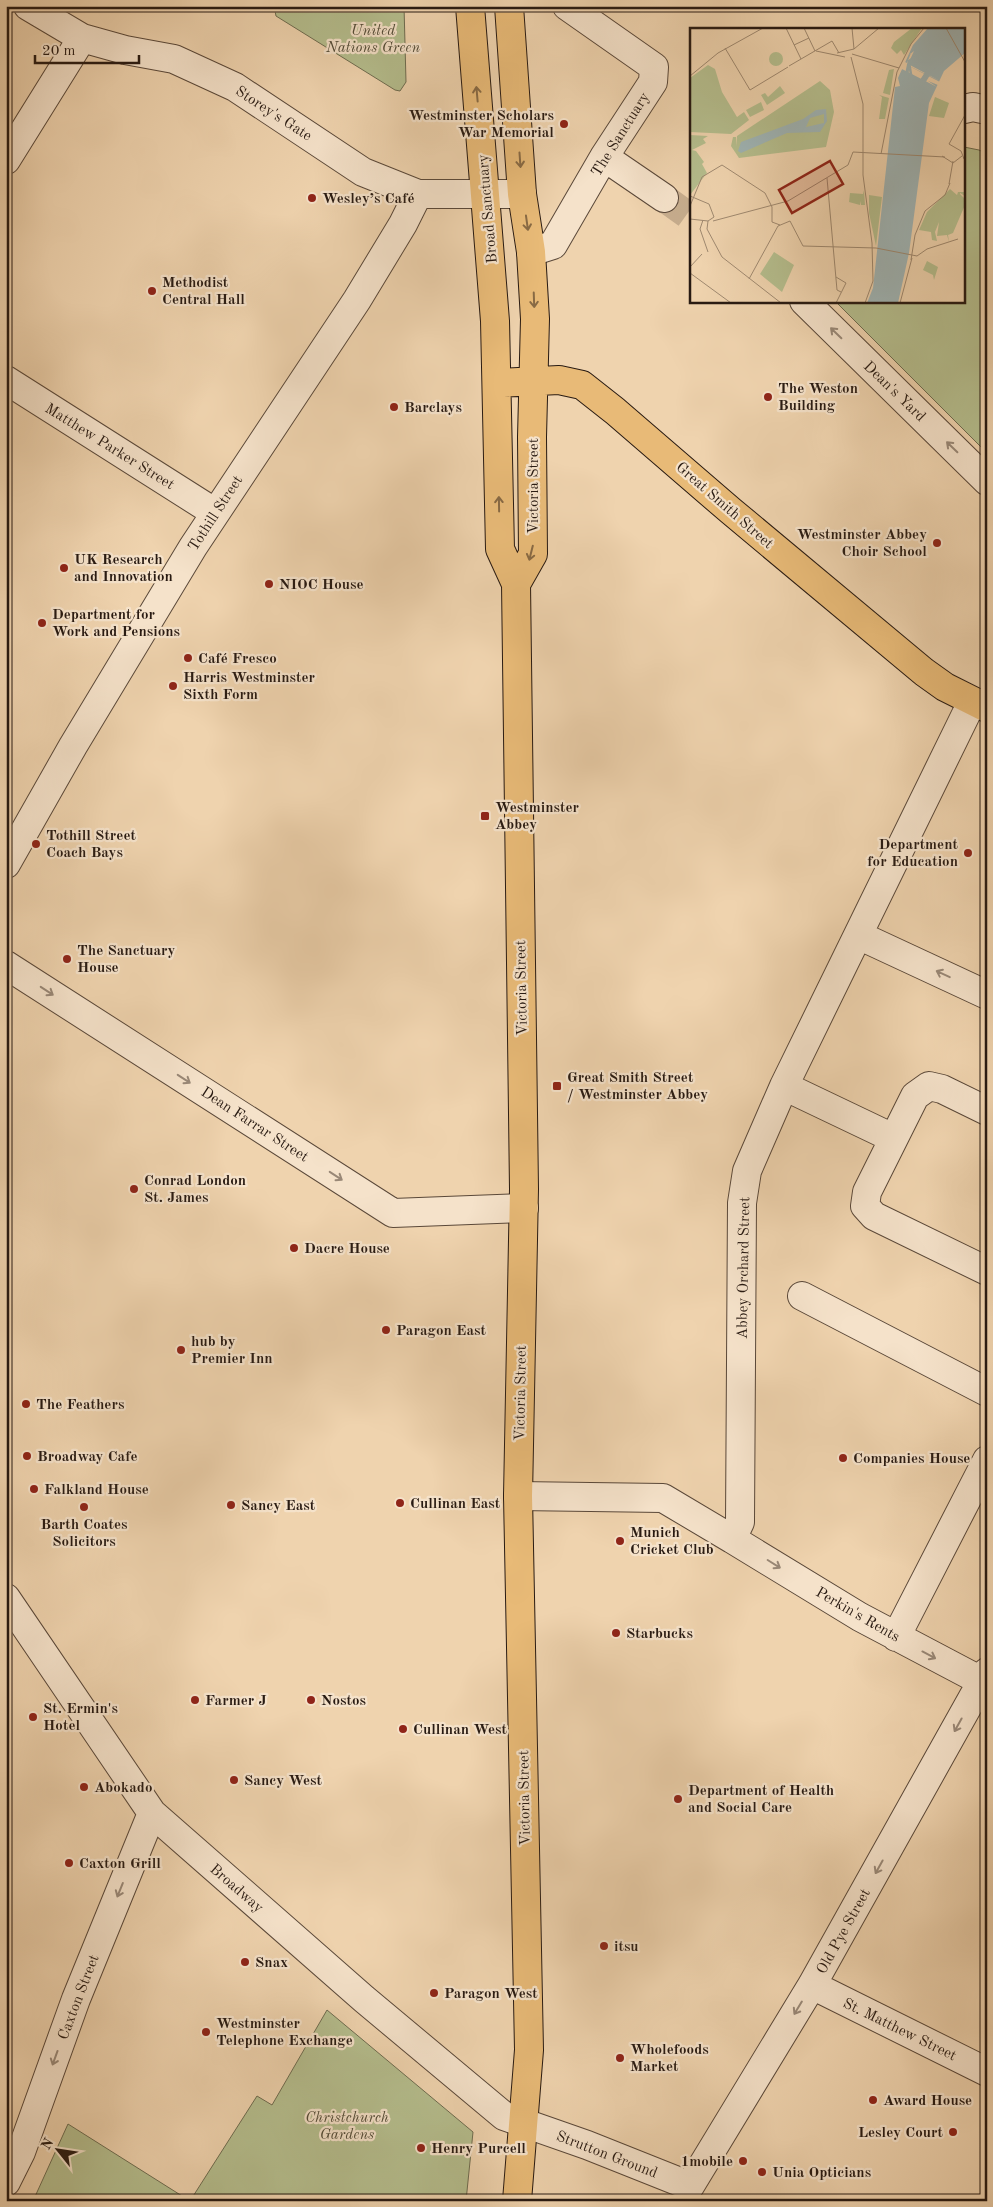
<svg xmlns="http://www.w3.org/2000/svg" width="993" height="2207" font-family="'Old Standard TT',serif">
  <rect width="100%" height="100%" fill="#efd3ae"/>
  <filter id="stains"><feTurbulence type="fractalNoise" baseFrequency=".004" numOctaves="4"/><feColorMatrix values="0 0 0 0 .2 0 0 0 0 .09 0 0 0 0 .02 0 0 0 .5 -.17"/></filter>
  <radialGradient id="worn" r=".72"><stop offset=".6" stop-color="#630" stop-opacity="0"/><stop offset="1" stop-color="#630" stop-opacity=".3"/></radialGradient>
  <!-- green -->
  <path fill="#b5be8e" stroke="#6e6c50" d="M274,6H404L406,82L400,91L395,90L276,16Z
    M964,147L979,150L987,154V453L835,301H964Z
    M327,2010L473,2132L466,2201H190L257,2096L272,2105Z
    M68,2124L190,2201H33Z"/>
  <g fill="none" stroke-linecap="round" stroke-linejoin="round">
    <!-- minor-tunnel -->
    <path stroke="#c7ae8f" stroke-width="28" stroke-dasharray="28 14" stroke-linecap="butt" d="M664,198L692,218"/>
    <!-- minor casing -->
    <g stroke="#5a4839" stroke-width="30">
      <path id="minor" d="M28,6L82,38L125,50L174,59L235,87L363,172L418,194H522
        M964,109L973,107L987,110
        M604,157L664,198
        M6,160L82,38
        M531,252L553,245L604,157L653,82L654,67L567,6
        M804,301L987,481
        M6,380L214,512
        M6,864L73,746L193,547L357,300L403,224L418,194
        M858,935L987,995
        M6,965L393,1213L524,1208
        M784,1086L893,1138
        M987,1111L942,1089L929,1086L915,1096L867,1192L865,1206L874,1216L987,1271
        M802,1296L987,1392
        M518,1496L663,1498L732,1539L740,1522L742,1203L747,1171L784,1086L972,702
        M732,1539L860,1617L987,1684
        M6,1598L152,1813L364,1999L504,2116L587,2145L690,2186L812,1985L987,1672
        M896,1637L987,1460
        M812,1985L987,2072
        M6,2182L21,2152L76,1999L152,1813"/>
    </g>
    <!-- major casing -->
    <g stroke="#281a12" stroke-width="30">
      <path id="major" d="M470,6L495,321L500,549L516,584L524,1189L518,1496L529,2050L517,2201
        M509,6L522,194L531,252L535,319L532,437L533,554L516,584
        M497,383L559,380L582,385L615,411L731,511L924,672L945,687L987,708"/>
    </g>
    <!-- minor -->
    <use href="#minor" stroke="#f5e2ca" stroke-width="28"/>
    <!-- major -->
    <use href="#major" stroke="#e8ba77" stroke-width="28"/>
  </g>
  <!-- one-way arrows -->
  <defs><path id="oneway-shaft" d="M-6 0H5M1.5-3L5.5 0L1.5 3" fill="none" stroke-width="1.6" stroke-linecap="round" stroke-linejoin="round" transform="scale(1.25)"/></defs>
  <g stroke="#886a44">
    <use href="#oneway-shaft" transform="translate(477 94) rotate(-95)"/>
    <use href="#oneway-shaft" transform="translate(520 160) rotate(86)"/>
    <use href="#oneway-shaft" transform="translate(527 223) rotate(82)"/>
    <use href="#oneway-shaft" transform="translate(534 300) rotate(88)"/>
    <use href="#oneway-shaft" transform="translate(499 504) rotate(-91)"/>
    <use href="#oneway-shaft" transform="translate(531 553) rotate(104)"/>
  </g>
  <g stroke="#987">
    <use href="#oneway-shaft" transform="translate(836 333) rotate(-136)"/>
    <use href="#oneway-shaft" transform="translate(952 447) rotate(-136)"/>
    <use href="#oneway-shaft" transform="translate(943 974) rotate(-155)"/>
    <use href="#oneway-shaft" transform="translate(47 991) rotate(33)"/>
    <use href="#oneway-shaft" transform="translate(184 1079) rotate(33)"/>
    <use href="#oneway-shaft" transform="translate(336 1176) rotate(33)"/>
    <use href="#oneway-shaft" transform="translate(774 1564) rotate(32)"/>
    <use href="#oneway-shaft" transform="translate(929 1655) rotate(28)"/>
    <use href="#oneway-shaft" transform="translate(958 1725) rotate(119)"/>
    <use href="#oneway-shaft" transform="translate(879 1867) rotate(119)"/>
    <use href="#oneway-shaft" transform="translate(120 1890) rotate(112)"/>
    <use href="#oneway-shaft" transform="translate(798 2008) rotate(121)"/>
    <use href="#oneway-shaft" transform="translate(55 2058) rotate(110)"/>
  </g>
  <!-- markers -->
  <g fill="#8f2418" stroke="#f5e2ca" stroke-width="2">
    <circle cx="564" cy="124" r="5"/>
    <circle cx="312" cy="198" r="5"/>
    <circle cx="152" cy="291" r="5"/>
    <circle cx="768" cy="397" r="5"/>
    <circle cx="394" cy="407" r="5"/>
    <circle cx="937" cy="543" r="5"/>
    <circle cx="64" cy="568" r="5"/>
    <circle cx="269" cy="584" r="5"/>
    <circle cx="42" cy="623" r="5"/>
    <circle cx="188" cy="658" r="5"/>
    <circle cx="173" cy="686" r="5"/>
    <rect x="480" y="811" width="10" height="10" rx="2.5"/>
    <circle cx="36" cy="844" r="5"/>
    <circle cx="968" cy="853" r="5"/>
    <circle cx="67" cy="959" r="5"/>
    <rect x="552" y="1081" width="10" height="10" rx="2.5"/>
    <circle cx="134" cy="1189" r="5"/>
    <circle cx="294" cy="1248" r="5"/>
    <circle cx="386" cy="1330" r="5"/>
    <circle cx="181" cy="1350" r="5"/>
    <circle cx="26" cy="1404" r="5"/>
    <circle cx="27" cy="1456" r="5"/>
    <circle cx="843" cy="1458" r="5"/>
    <circle cx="34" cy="1489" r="5"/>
    <circle cx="400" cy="1503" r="5"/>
    <circle cx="231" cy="1505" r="5"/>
    <circle cx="84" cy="1507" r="5"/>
    <circle cx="620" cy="1541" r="5"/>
    <circle cx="616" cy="1633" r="5"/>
    <circle cx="195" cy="1700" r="5"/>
    <circle cx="311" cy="1700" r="5"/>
    <circle cx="33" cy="1717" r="5"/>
    <circle cx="403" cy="1729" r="5"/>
    <circle cx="234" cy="1780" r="5"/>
    <circle cx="84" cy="1787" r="5"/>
    <circle cx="678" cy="1799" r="5"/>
    <circle cx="69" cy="1863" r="5"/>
    <circle cx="604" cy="1946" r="5"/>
    <circle cx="245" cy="1962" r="5"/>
    <circle cx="434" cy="1993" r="5"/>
    <circle cx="206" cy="2032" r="5"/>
    <circle cx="620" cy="2058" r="5"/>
    <circle cx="873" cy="2100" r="5"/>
    <circle cx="953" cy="2132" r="5"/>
    <circle cx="421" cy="2148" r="5"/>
    <circle cx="743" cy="2161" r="5"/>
    <circle cx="762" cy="2172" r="5"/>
  </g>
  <g text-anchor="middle" stroke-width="4.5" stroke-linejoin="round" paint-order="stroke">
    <!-- park labels -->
    <g font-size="15" font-style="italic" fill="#524b37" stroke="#f5e2ca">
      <text x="373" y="35">United<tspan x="373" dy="17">Nations Green</tspan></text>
      <text x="347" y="2122">Christchurch<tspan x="347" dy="17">Gardens</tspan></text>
    </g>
    <!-- street labels -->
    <g font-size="15" fill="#281a12" stroke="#f5e2ca">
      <text transform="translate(274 113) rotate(33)" y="5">Storey's Gate</text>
      <text transform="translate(620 134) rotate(-58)" y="5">The Sanctuary</text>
      <text transform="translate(487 209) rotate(-95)" y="5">Broad Sanctuary</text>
      <text transform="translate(895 391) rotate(44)" y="5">Dean's Yard</text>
      <text transform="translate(110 446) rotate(32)" y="5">Matthew Parker Street</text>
      <text transform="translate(533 486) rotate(-90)" y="5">Victoria Street</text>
      <text transform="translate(725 505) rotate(41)" y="5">Great Smith Street</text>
      <text transform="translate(215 513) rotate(-57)" y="5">Tothill Street</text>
      <text transform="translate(521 988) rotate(-91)" y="5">Victoria Street</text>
      <text transform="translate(255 1124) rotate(33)" y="5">Dean Farrar Street</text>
      <text transform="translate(743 1268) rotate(-89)" y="5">Abbey Orchard Street</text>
      <text transform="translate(520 1393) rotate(-89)" y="5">Victoria Street</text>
      <text transform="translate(858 1614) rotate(30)" y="5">Perkin's Rents</text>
      <text transform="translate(524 1798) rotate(-91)" y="5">Victoria Street</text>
      <text transform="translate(237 1888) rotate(41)" y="5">Broadway</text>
      <text transform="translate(843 1931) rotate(-61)" y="5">Old Pye Street</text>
      <text transform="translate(78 1997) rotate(-69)" y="5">Caxton Street</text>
      <text transform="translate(900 2029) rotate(26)" y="5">St. Matthew Street</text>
      <text transform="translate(607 2154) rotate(21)" y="5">Strutton Ground</text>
    </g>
    <!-- poi labels -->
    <g font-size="15" font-weight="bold" fill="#281a12" stroke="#f5e2ca" text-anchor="start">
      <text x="554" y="120" text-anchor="end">Westminster Scholars<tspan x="554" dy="17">War Memorial</tspan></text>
      <text x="322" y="203">Wesley’s Café</text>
      <text x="162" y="287">Methodist<tspan x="162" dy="17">Central Hall</tspan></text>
      <text x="778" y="393">The Weston<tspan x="778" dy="17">Building</tspan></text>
      <text x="404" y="412">Barclays</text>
      <text x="927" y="539" text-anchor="end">Westminster Abbey<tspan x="927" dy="17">Choir School</tspan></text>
      <text x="74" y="564">UK Research<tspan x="74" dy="17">and Innovation</tspan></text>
      <text x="279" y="589">NIOC House</text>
      <text x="52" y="619">Department for<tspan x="52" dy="17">Work and Pensions</tspan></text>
      <text x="198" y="663">Café Fresco</text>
      <text x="183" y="682">Harris Westminster<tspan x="183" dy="17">Sixth Form</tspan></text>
      <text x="495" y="812">Westminster<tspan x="495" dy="17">Abbey</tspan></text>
      <text x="46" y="840">Tothill Street<tspan x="46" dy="17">Coach Bays</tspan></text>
      <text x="958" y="849" text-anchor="end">Department<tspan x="958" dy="17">for Education</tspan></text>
      <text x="77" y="955">The Sanctuary<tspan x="77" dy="17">House</tspan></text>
      <text x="567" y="1082">Great Smith Street<tspan x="567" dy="17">/ Westminster Abbey</tspan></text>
      <text x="144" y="1185">Conrad London<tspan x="144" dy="17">St. James</tspan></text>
      <text x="304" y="1253">Dacre House</text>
      <text x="396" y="1335">Paragon East</text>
      <text x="191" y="1346">hub by<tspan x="191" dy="17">Premier Inn</tspan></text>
      <text x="36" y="1409">The Feathers</text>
      <text x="37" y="1461">Broadway Cafe</text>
      <text x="853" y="1463">Companies House</text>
      <text x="44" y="1494">Falkland House</text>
      <text x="410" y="1508">Cullinan East</text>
      <text x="241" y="1510">Sancy East</text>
      <text x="84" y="1529" text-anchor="middle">Barth Coates<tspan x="84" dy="17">Solicitors</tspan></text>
      <text x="630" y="1537">Munich<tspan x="630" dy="17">Cricket Club</tspan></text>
      <text x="626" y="1638">Starbucks</text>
      <text x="205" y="1705">Farmer J</text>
      <text x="321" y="1705">Nostos</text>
      <text x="43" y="1713">St. Ermin's<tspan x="43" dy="17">Hotel</tspan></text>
      <text x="413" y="1734">Cullinan West</text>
      <text x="244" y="1785">Sancy West</text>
      <text x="94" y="1792">Abokado</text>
      <text x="688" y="1795">Department of Health<tspan x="688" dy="17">and Social Care</tspan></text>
      <text x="79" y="1868">Caxton Grill</text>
      <text x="614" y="1951">itsu</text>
      <text x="255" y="1967">Snax</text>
      <text x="444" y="1998">Paragon West</text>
      <text x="216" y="2028">Westminster<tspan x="216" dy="17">Telephone Exchange</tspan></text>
      <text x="630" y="2054">Wholefoods<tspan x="630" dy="17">Market</tspan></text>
      <text x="883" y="2105">Award House</text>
      <text x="943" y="2137" text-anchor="end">Lesley Court</text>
      <text x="431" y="2153">Henry Purcell</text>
      <text x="733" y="2166" text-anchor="end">1mobile</text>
      <text x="772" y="2177">Unia Opticians</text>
    </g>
  </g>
  <!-- overview -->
  <g transform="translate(690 28)">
    <rect width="275" height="275" fill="#efd3ae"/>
    <path d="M222,0H232L214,27L211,22L207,26L201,20L204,14ZM79 31a7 7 0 1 1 14 0a7 7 0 1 1-14 0ZM18,37L25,41L32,64L47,89L54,84L59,92L41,106L0,104V50ZM204,41L200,67L193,65L199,42ZM130,53L140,62L144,84L136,119L49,130L41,118L43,109H46V118L47,108ZM90,58L95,65L77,77L71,67L75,65L78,69ZM189,67L199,70L195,91H189L192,69ZM245,69L259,75L254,90L239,88ZM71,74L74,82L60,89L56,82ZM0,107L18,108L13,111L16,115L2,122L6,123L14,134L12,136L17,145L0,167ZM260,161L267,167L268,164H274L275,168L270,165V166L275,171V177L263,205L258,207L259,214L257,207L247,208L249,194L245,204L247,213L242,212L241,204L229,202L237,184ZM174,162L175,177H171L170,173V177L159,174L160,165L173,166ZM179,167L192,169L186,218L179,185ZM84,224L104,237L92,264L70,246ZM237,233L248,239L244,252L243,247L233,242Z" fill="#b5be8e"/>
    <path d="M238,0H275V25L254,43L239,75L219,225L208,275H177L183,260L205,59L210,58L208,50L223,17ZM136,81L137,93L130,104L97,105L51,125L48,123L51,114L113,91L126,82ZM134,86V95L116,99L120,90Z" fill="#9fb5b6" fill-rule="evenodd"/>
    <path d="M224,23L218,36L250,53L215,36L250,54L248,57L238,53L247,59L210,40L213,33L217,35L221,25L219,27Z" fill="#efd3ae"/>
    <path fill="none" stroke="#9fb5b6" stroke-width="2.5" d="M220,33H243M247,33H253L262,12M219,34L227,84M230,67L232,55L260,10L275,7M214,91L230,54L259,10M203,111L212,95M202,113L227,88L233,56L261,11M210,125L218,39M199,220L208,131L202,114L219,33L257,8M201,221L208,155M200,222L209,129M185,275L195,253L198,224M188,275L197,253L200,226M190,275L197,257L201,225"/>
    <path fill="none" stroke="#9f8970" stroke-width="1" d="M96,0L111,31M114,0L125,23M162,0L164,21M256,0L275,34M104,17L119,10M35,20L60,62L98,39M126,23L155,29M147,25L164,21L189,0M162,26L209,40M161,29L173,76V147L182,215L183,253L175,275M99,38L142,13L149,25M0,48L28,25L73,0M191,126L207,44L221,16L234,0M252,128L263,135L272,128M274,131L271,123L259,116L275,87M137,150L147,262L151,264M259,156L263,133M0,168L19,176L24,189L18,193L0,191M0,178L12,149L32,137L75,165L82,179V194L90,197M13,192L10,201L18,224M18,193L17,201L32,229L91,275M23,193L98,173L158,137L163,124L255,129M88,198L100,193L113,218L186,220L227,228L237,221L268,211M221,232L225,207L235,183L255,167L260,155M0,239L12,226M0,245L41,275M59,251L88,198M146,275L156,255L146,249M210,275L222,230"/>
    <path fill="#8f2418" fill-opacity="0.15" stroke="#8f2418" stroke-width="2.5" d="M140,133L153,156L102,185L89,162Z"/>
    <rect width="275" height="275" fill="none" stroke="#281a12" stroke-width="2.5"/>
  </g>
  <!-- margin -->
  <rect width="993" height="2207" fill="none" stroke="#efd3ae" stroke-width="25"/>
  <rect x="8" y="8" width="978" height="2192" fill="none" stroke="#281a12" stroke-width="2.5"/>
  <rect x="12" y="12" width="968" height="2182" fill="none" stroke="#281a12"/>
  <!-- north arrow -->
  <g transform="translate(58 2150) rotate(300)" stroke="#f5e2ca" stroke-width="4" paint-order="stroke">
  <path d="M0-4L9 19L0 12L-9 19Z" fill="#281a12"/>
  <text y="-8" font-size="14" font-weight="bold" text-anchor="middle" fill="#281a12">N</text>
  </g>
  <!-- scale -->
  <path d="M35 55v8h104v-8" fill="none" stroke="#281a12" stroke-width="2.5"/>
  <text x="42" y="55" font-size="15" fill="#281a12" stroke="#f5e2ca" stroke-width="4" paint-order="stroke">20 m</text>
  <rect width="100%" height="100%" filter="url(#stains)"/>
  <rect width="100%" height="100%" fill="url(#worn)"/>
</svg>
